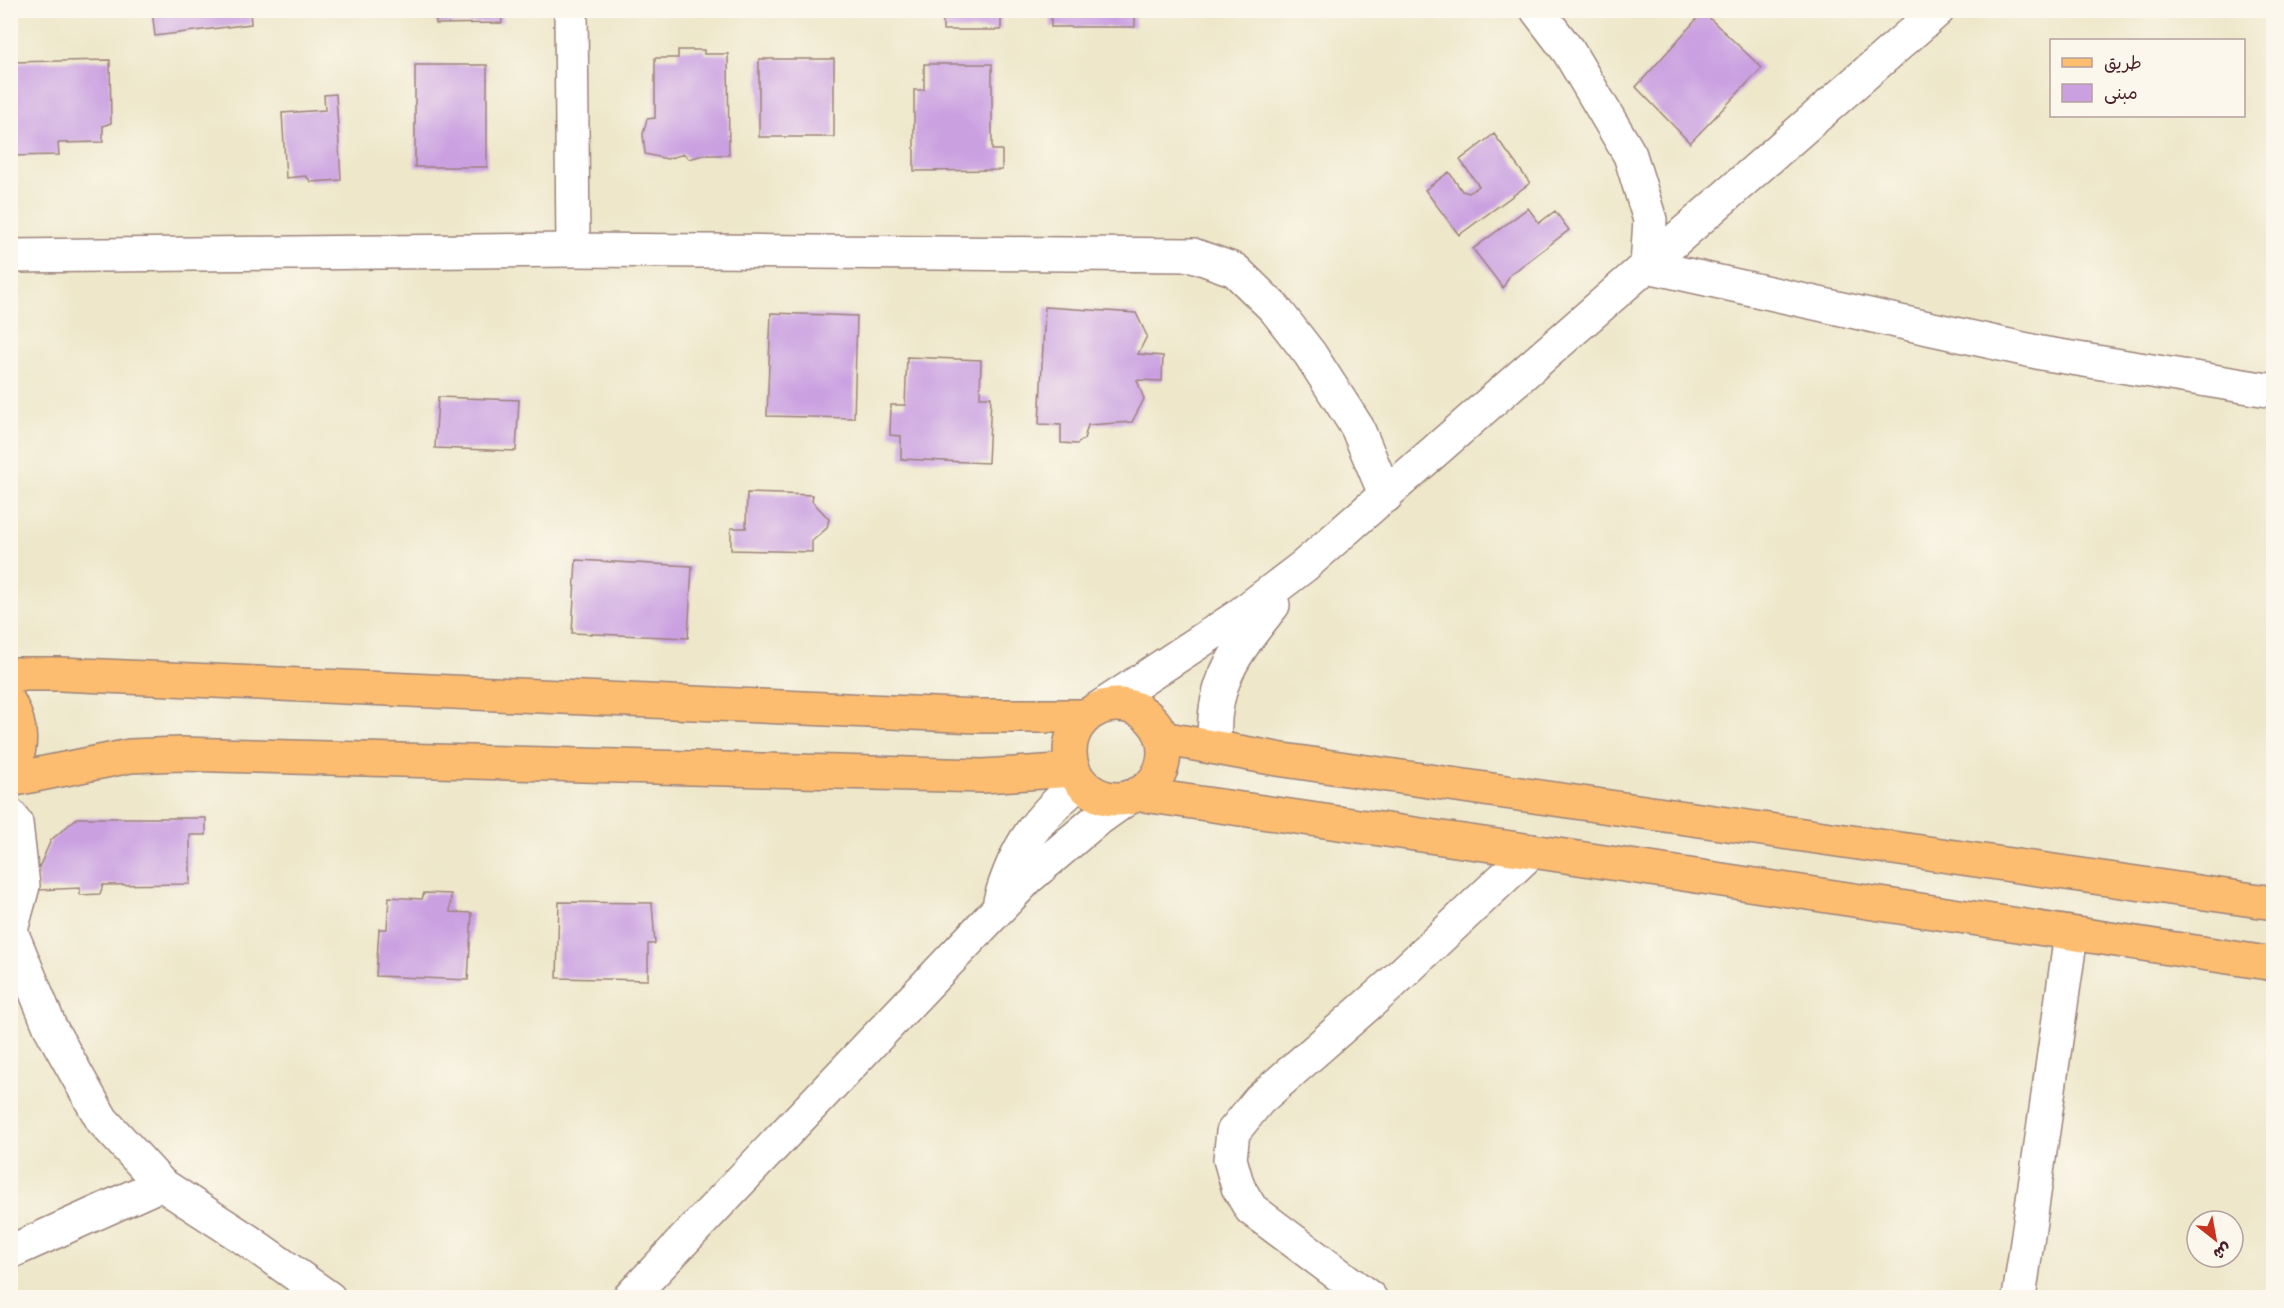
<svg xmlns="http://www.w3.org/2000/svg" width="2284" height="1308" font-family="'Balsamiq Sans','Playpen Sans Arabic',sans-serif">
  <rect width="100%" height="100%" fill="#fbf7ec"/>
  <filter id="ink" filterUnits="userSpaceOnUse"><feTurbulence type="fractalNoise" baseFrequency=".0167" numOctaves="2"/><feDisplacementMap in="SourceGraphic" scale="12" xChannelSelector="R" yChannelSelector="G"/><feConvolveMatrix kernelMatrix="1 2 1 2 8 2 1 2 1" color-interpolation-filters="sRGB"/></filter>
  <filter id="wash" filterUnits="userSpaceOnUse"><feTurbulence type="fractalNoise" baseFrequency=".008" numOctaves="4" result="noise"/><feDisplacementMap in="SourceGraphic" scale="24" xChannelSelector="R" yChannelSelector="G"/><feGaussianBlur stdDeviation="1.35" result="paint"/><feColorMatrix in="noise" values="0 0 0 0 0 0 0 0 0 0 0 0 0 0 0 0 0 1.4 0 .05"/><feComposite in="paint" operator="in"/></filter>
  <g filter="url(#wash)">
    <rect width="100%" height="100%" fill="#eee7ca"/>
    <g id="blocks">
      <!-- building -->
      <path fill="#caa0e1" d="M152,10H250L251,24L155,36Z
        M435,10H501L502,23L436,24Z
        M943,10H1001V30H943Z
        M1051,10H1135V27H1051Z
        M1703,12L1762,68L1690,143L1636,87Z
        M678,50H704V54H728L729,155H703L689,159L684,154L667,159L645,154L643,134L647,119L655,118V58H678Z
        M759,59H834V137H759Z
        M110,60L111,123L103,126V142L58,143L59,155L10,156V62Z
        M924,64H992V150H1002V170L914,171V90H924Z
        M415,65H487V167H415Z
        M336,94L341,180L311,182L306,176L286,178L282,113L325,110L324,95Z
        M1494,134L1530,183L1459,235L1425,190L1449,172L1462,191L1469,193L1479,186L1460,160Z
        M1528,208L1539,223L1555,211L1569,230L1510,275L1503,288L1473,249Z
        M1045,307L1136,313L1147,336L1138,354L1163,356L1162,381L1137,380L1144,399L1132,422L1088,425L1084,439L1077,444L1061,443V425L1039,424Z
        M771,313L857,316L854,418L767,416Z
        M907,357L981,360L980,397H991L988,463L901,459V436L890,435L891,405H905Z
        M438,397L519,400L516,451L435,448Z
        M747,493L813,495L812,501L829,519L827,528L812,541V552L731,550V528H746Z
        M576,560L692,566L688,638L572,633Z
        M77,818H206V835H190V884L103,885L100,894L80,895V888L38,890L37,872L51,840Z
        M424,893L451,894L450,912L472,913L468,980L376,976L379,929H387L389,897L422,899Z
        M559,902L652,903L655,944H648V980L557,978Z"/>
    </g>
  </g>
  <g filter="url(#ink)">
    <use href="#blocks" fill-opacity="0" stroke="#9c837a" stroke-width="1.5"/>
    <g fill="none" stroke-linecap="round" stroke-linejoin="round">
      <!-- minor casing -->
      <g stroke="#9c837a" stroke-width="36">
        <path id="minor" d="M571,10L573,250
          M1537,10L1569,52L1630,155L1650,220L1647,266L2041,353L2274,391
          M10,256L573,250L1193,255L1235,270L1275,309L1310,354L1357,427L1386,496
          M1096,710L1237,617L1304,566L1938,10
          M1215,747C1210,683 1235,653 1273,605
          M10,815L16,823L23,886L11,930
          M1000,901C1015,847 1037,818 1080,782
          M10,929L50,1027L102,1120L161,1184L247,1240L329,1298
          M10,1252L161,1184
          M629,1298L1028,878L1094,822L1129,797
          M1370,1298L1251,1209L1238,1187L1230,1159L1233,1132L1259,1100L1388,987L1532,851
          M2019,1298L2071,935"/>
      </g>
      <!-- primary casing -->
      <g stroke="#9c837a" stroke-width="36">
        <path id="primary" d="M10,674H60L977,716H1087
          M10,704C23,728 23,750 10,774
          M1070 752a47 47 0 1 1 94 0a47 47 0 1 1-94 0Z
          M1162,738L1277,759L2274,903
          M10,780L130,756L180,754L983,776L1073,770
          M1137,794L1532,851L2274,964"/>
      </g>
      <!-- minor -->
      <use href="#minor" stroke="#fff" stroke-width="33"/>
      <!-- primary -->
      <use href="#primary" stroke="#fcbd6f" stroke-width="33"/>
    </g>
  </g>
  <!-- margin -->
  <rect width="2284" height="1308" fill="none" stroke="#fbf7ec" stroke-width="36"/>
  <!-- legend -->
  <rect x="2050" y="39" width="195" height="78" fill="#fbf7ec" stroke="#b4a19f" stroke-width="1.5"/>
  <rect x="2062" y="58" width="30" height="9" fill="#fcbd6f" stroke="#b4a19f" stroke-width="1.5"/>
  <text x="2104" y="69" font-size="18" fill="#4a1f2b">طريق</text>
  <rect x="2062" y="84" width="30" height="18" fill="#caa0e1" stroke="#b4a19f" stroke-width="1.5"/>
  <text x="2104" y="99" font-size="18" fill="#4a1f2b">مبنى</text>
  <!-- north arrow -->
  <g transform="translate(2215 1239) rotate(149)"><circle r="28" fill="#fbf7ec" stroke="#b4a19f" stroke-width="1.5"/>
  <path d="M0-4.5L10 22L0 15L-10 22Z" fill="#c8321e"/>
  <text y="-9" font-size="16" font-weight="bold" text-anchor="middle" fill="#4a1f2b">ش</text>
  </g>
</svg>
